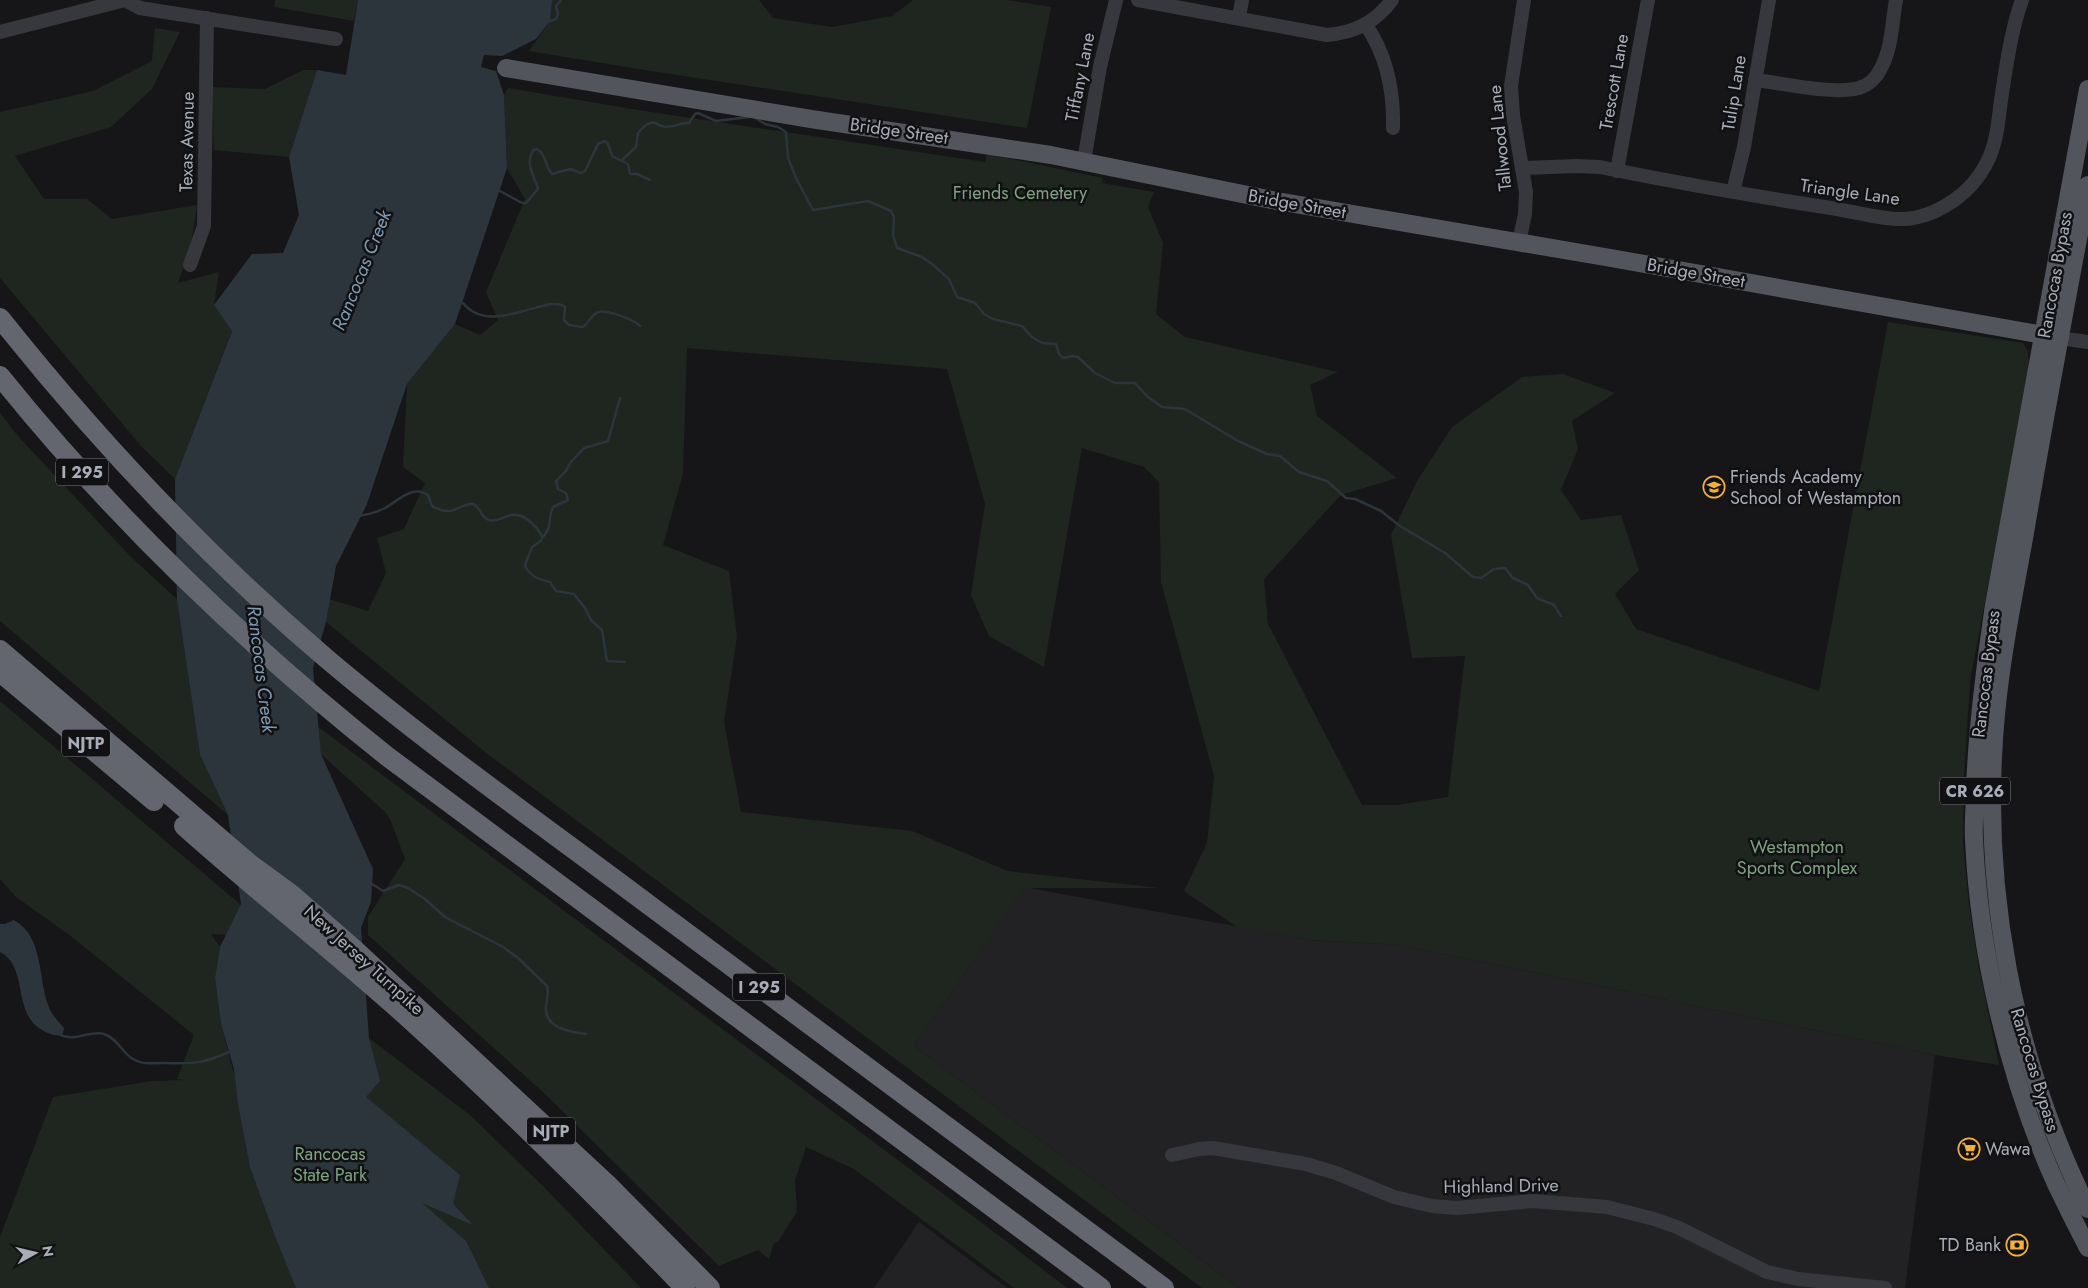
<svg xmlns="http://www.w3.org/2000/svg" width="2088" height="1288" font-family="Jost,sans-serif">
  <rect width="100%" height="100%" fill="#161618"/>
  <!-- built -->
  <path fill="#222225" d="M1024,887L1310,940L1401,945L1935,1055L1905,1288H1239L914,1046Z
    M919,1222L1007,1288H874Z"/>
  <!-- green -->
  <path fill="#1e261f" d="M275,0H358L354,21L274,7Z
    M552,0H759L773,18L832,27L892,16L913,0H1006L1051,7L1027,128L644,70L529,51L550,21Z
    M155,28L180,32L152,89L111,127L15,156L44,199H87L112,219L197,205L191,246L178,283L219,272L214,305L232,330L175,479L141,446L0,278V112L93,91L152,61Z
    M303,70H317L289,157L214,150L212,87L265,89Z
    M508,88L638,110L985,162L987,154L1103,178L1102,183L1154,192L1148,207L1163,243L1156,314L1185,337L1338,372L1310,385L1317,416L1397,478L1341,495L1264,579L1268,624L1362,805H1396L1448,797L1465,656L1412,658L1391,535L1417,481L1452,427L1522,377L1563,374L1615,393L1572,421L1578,449L1561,490L1581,520L1621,515L1639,570L1615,594L1636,629L1819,691L1888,322L2023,343L2028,351L2029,368L1970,681L1964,779L1963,843L1969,905L1979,968L1999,1065L1935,1055L1401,945L1310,940L1237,927L1184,891L1207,843L1214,776L1161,582L1159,482L1144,467L1082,448L1044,667L989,636L971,595L985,504L947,369L687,348L683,474L663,545L729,571L737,637L724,722L741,812L912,831L1008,871L1160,888H1024L914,1046L1239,1288H1202L485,752L326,622L329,599L368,611L386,573L377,538L404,529L425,483L403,467L407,384L455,324L480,335L498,320L486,292L525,199L507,168L504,95Z
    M0,413L18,436L131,557L177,599L200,755L228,815L0,621Z
    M0,701L241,905L227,935L211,934L220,947L215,979L221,1024L234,1074L370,1040L369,1038L470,1115L544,1187L641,1288H0V1237L53,1097L152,1081L185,1080L177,1079L194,1035L68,934L16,897L0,879Z
    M317,726L1006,1241L1067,1288H1014L854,1169L806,1147L795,1180L797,1211L778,1242L774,1243L769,1259L758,1250L719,1266L545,1094L368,935V917L405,859L390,819L385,812L321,754Z"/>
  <!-- water -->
  <path fill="#2c353c" d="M358,0H552L550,21L536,39L502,56L484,55L481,67L496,71L504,95L507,168L455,324L407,384L367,504L336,566L326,622L313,668L321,754L373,869L371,902L361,928L369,1038L380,1081L366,1097L460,1175L453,1204L473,1225L422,1203L466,1241L489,1288H296L275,1236L250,1167L238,1104L234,1069L221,1024L215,978L220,947L241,904L228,815L200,755L177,600L175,479L232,331L214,305L252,254L283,253L299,215L289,157L317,70L346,75Z
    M14,920C44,937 38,978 48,1005C51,1014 58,1021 64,1028L63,1033L61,1035C54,1036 49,1034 42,1030C12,1014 29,967 0,952V924H5Z"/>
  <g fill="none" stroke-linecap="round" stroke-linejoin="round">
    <!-- stream -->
    <path stroke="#2c353c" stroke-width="2.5" d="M548,22L556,19L558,14L556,6L561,0
      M754,117L765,124L778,127L786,132L788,158L797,180L813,210L868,201L891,211L894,217L893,235L897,248L922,257L932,264L949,279L957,297L975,303L984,314L993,319L1022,326L1032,337L1042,343L1056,344L1059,354L1063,358L1073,356L1078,357L1095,373L1115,383H1135L1148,397L1162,407L1185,409L1238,441L1267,454L1280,456L1299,472L1327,481L1346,498L1355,499L1381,511L1400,526L1445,553L1473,577L1481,578L1494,569L1505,568L1513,578L1528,585L1537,598L1554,605L1561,616
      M622,160L636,147L638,133C641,129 646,124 651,123C656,121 657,125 661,126C669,129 680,123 689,123L695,114L698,113L716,121L749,117
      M498,190L522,203H526L538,189C534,175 525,164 533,150L537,149C546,154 545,166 552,174L570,169L581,173L585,171L598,144L605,141L608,144L612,156L628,164L630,174H637L650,180
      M461,303H463C491,338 548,292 565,307L564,320L569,325L583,327C589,323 591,315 598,312C606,309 635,320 640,326
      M620,398L608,441L584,448L570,463L566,471L556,481L558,489L566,493L568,500L553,507C549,514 551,522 548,529C546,535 543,535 541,541L532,547L525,565C528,575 540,580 550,582L556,591L574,594L585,608L591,620L602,630L607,661L625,662
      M357,516C367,515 376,513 385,508C398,501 413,484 428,495L432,506C455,519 460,502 473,504C480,506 481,518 489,520C496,522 501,518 508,516C522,511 535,524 542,536
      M369,882L383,891L399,885L408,888L425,899L445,917L503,947L518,958L547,986C549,994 547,998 546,1005C543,1028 570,1032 586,1034
      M59,1034C74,1043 89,1030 104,1034C115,1037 122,1051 130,1057C145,1067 151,1062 167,1063C195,1064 205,1063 231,1051"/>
    <!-- minor -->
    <path stroke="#37383d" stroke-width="14" d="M125,0L140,8L336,39
      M1138,0L1327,35C1354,33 1376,22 1392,0
      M1239,17L1242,0
      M1366,25C1387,56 1394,91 1393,128
      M0,32L125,0
      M1755,80C1782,83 1833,95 1859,88C1869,85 1877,77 1881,68C1892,48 1892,22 1896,0
      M1084,161L1100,67L1116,0
      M1523,168L1577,166L1600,167C1677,183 1754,196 1831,208C1856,212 1890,222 1914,218C1943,212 1971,192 1985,166C1997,145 1998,123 2001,100C2006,68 2011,30 2022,0
      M1617,171L1648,0
      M1733,192L1744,147L1769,0
      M1519,242L1525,214L1526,192L1513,115L1511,86L1524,0
      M190,265L204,226L207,18
      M2060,338L2088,342
      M1172,1155L1199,1149L1213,1148L1306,1164L1336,1173L1394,1197L1432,1206L1457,1208L1533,1201L1607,1207L1654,1219L1677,1227L1767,1272L1798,1279L1885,1288"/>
    <!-- major -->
    <path stroke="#53555c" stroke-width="18" d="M506,68L811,119L1051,155L1277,201L1605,257L2060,338
      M2088,89L1994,605C1985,667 1977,728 1975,790C1975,806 1973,823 1974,839C1979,953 2009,1080 2056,1184C2066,1205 2077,1227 2088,1248
      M2088,185C2067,299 2045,413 2026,527C2015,589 2002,651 1996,714C1980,884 2012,1055 2088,1209"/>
    <!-- highway -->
    <path stroke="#63666e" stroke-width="20" d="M0,318C98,441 207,557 327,659C430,746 541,824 649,905C820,1033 992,1160 1164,1288
      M0,376C114,518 246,644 388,757L1101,1288
      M0,650L250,864L291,894L354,949L607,1184L710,1288
      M0,672L154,801
      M184,826C259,893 339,955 414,1023C508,1108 597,1197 685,1288"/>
  </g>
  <!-- icons -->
  <defs>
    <g id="school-ring" transform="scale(1.125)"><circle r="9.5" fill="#111113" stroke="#f2b134" stroke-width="1.5"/><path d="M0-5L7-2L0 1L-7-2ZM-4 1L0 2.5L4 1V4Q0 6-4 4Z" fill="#f2b134"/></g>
    <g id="supermarket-ring" transform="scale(1.125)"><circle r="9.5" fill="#111113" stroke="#f2b134" stroke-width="1.5"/><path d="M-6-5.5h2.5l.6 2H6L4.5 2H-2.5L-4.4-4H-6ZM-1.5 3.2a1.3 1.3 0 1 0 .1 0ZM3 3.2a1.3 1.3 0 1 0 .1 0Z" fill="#f2b134"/></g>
    <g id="bank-ring" transform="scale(1.125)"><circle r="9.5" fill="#111113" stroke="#f2b134" stroke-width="1.5"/><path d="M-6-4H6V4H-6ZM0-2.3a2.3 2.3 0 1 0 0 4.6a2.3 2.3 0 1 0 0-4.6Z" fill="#f2b134"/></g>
  </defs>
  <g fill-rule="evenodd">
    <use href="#school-ring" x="1714" y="487"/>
    <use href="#supermarket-ring" x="1969" y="1149"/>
    <use href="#bank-ring" x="2017" y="1245"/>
  </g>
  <g text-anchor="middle" stroke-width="5" stroke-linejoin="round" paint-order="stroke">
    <!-- shield labels -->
    <g fill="#111113" stroke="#7b7e86" stroke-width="1">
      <rect x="56" y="458.5" width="52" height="27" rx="4"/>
      <rect x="62" y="729.5" width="48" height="27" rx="4"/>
      <rect x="1940" y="777.5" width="70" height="27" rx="4"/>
      <rect x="733" y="973.5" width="52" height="27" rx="4"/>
      <rect x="527" y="1117.5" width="48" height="27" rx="4"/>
    </g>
    <g font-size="16" font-weight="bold" fill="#a8adb8">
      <text x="82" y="478">I 295</text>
      <text x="86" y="749">NJTP</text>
      <text x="1975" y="797">CR 626</text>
      <text x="759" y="993">I 295</text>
      <text x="551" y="1137">NJTP</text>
    </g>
    <!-- street labels -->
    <g font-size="18" fill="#a8adb8" stroke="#111113">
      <text transform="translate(1080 77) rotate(-79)" y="6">Tiffany Lane</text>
      <text transform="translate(1614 82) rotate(-80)" y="6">Trescott Lane</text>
      <text transform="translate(1734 93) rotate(-81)" y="6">Tulip Lane</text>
      <text transform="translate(899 131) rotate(8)" y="6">Bridge Street</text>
      <text transform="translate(1500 138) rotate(-96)" y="6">Tallwood Lane</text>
      <text transform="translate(187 142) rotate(-89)" y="6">Texas Avenue</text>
      <text transform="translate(1850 192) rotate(8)" y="6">Triangle Lane</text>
      <text transform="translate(1297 204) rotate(10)" y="6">Bridge Street</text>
      <text transform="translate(1696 273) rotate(10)" y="6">Bridge Street</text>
      <text transform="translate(2055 275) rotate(-80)" y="6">Rancocas Bypass</text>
      <text transform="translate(1986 674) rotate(-83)" y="6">Rancocas Bypass</text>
      <text transform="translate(364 960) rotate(42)" y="6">New Jersey Turnpike</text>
      <text transform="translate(2035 1070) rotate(73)" y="6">Rancocas Bypass</text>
      <text transform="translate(1501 1186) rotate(-1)" y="6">Highland Drive</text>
    </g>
    <!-- park labels -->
    <g font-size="18" fill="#7fa381" stroke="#111113">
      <text x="1020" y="199">Friends Cemetery</text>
      <text x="1797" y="853">Westampton<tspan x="1797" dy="21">Sports Complex</tspan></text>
      <text x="330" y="1160">Rancocas<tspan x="330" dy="21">State Park</tspan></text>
    </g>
    <!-- poi labels -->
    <g font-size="18" fill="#a8adb8" stroke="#111113" text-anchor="start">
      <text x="1730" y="483">Friends Academy<tspan x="1730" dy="21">School of Westampton</tspan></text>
      <text x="1985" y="1155">Wawa</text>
      <text x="2001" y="1251" text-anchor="end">TD Bank</text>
    </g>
    <!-- water labels -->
    <g font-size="19" font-style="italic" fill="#7f9bb3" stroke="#111113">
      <text transform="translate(361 270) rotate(-68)" y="7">Rancocas Creek</text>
      <text transform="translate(262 669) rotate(83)" y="7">Rancocas Creek</text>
    </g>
  </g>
  <!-- north arrow -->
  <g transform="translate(35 1253) rotate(82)" stroke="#111113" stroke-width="4" paint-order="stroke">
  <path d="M0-4L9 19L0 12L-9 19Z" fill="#a8adb8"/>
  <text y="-8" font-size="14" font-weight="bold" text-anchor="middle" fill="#a8adb8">N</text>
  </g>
</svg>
